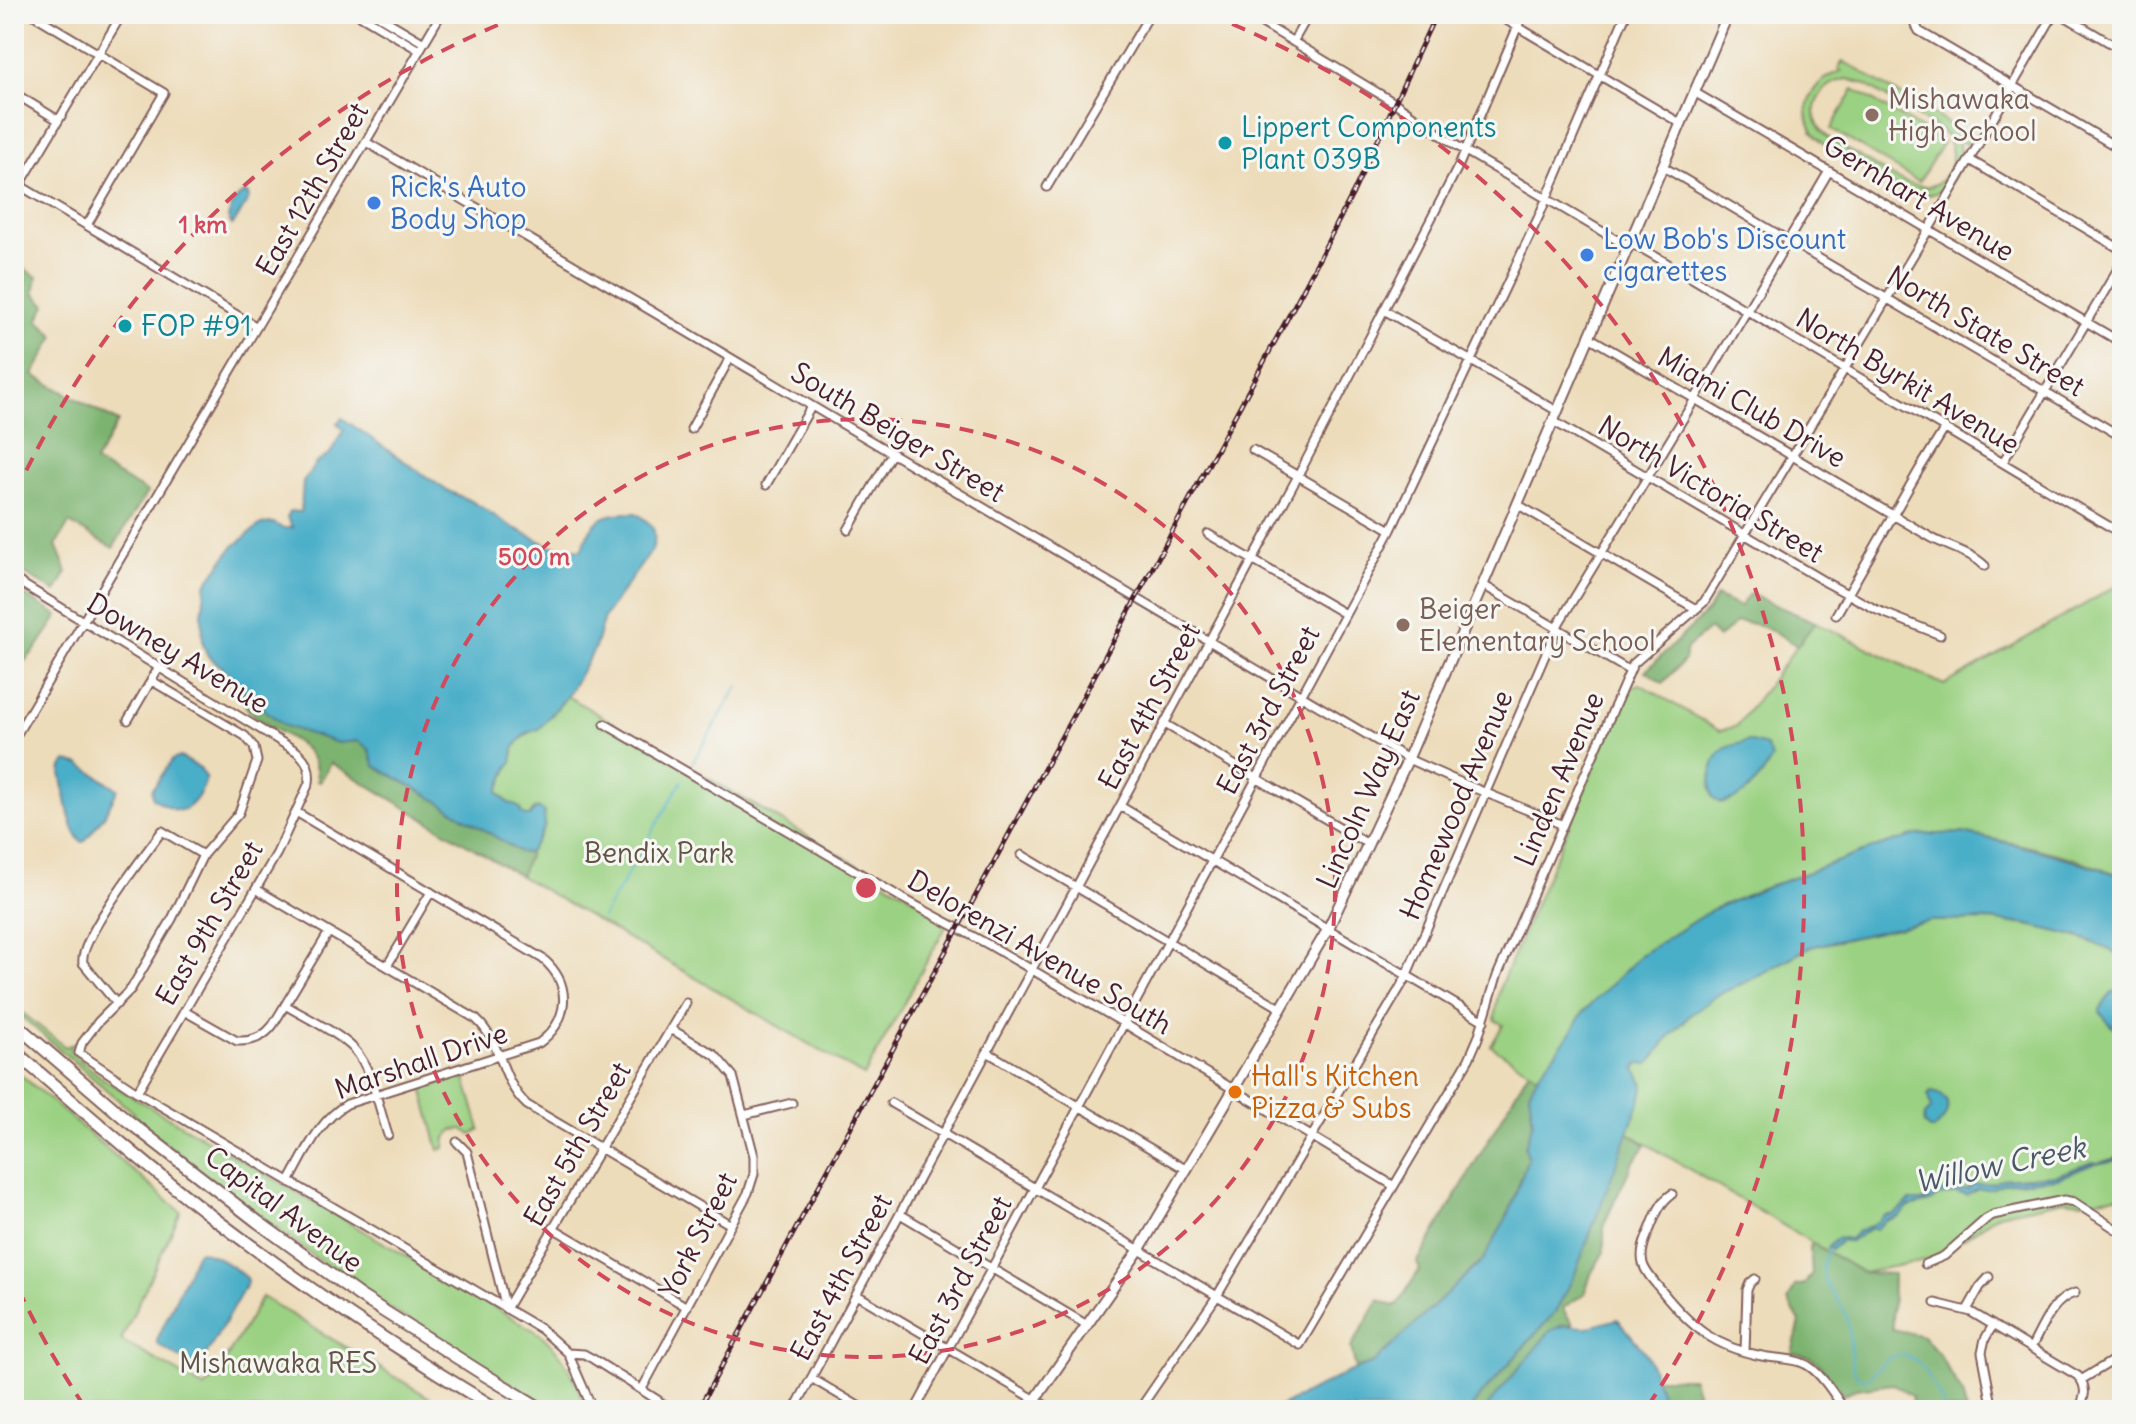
<svg xmlns="http://www.w3.org/2000/svg" width="2136" height="1424" font-family="Delius,sans-serif">
  <rect width="100%" height="100%" fill="#f6f6f2"/>
  <filter id="ink" filterUnits="userSpaceOnUse"><feTurbulence type="fractalNoise" baseFrequency=".0125" numOctaves="2"/><feDisplacementMap in="SourceGraphic" scale="16" xChannelSelector="R" yChannelSelector="G"/><feConvolveMatrix kernelMatrix="1 2 1 2 8 2 1 2 1" color-interpolation-filters="sRGB"/></filter>
  <filter id="wash" filterUnits="userSpaceOnUse"><feTurbulence type="fractalNoise" baseFrequency=".006" numOctaves="4" result="noise"/><feDisplacementMap in="SourceGraphic" scale="32" xChannelSelector="R" yChannelSelector="G"/><feGaussianBlur stdDeviation="1.8" result="paint"/><feColorMatrix in="noise" values="0 0 0 0 0 0 0 0 0 0 0 0 0 0 0 0 0 1.4 0 .05"/><feComposite in="paint" operator="in"/></filter>
  <g filter="url(#wash)">
    <rect width="100%" height="100%" fill="#eddcba"/>
    <!-- green -->
    <path fill="#9bd182" stroke="#727856" stroke-width="2" fill-rule="evenodd" d="M1843,61L1971,137L1967,144L1958,140C1962,155 1962,169 1951,181C1926,211 1894,187 1868,172C1854,163 1840,155 1826,146C1794,121 1805,83 1841,71L1838,69ZM1848,79L1864,84L1943,132C1951,143 1955,155 1950,167C1933,210 1883,171 1860,157C1847,149 1828,142 1820,128C1806,105 1824,82 1848,79Z
      M1854,89L1943,142L1919,182L1831,129Z
      M2122,583V876L2076,859L2022,845L1963,833L1916,835L1874,848L1760,890L1713,909L1583,1012L1570,1034L1537,1076L1491,1046L1503,1025L1495,1020L1496,1005L1501,984L1628,688L1640,684L1720,731L1737,726L1815,622L1944,685Z
      M567,696L950,919L864,1076L520,876L529,853L545,826L534,809L529,816H525L508,803L498,792L508,768L512,762L514,749L518,742L553,714Z
      M1988,920C2034,925 2081,933 2122,957V1195L2083,1202L2064,1200L1998,1214L1965,1238L1929,1259L1863,1273L1627,1132C1637,1108 1645,1095 1635,1068L1639,1064H1649L1669,1037L1690,1015L1719,994L1748,981L1810,947L1930,921Z
      M14,1006L65,1047L80,1042L77,1045H72L69,1051L106,1081L540,1334C565,1355 577,1380 586,1410H552L445,1345L331,1269L240,1202L150,1131L130,1110L14,1010Z
      M14,1069L181,1212L121,1340L205,1388L217,1374L262,1297L450,1410H14Z
      M464,1075L480,1129L472,1135L463,1129L453,1130L446,1138L445,1148L439,1150L422,1088Z"/>
    <!-- forest -->
    <path fill="#7cb370" stroke="#63694e" stroke-width="2" d="M20,266L37,277L34,293L46,305L38,320L55,336L33,375L118,422L95,462L147,492L113,548L69,523L56,545L67,572L56,592L14,568V276Z
      M14,588L58,616L35,650L14,672Z
      M1749,594L1815,622L1797,646C1778,633 1761,622 1737,622L1718,638L1709,629L1687,648L1684,660L1663,683L1646,671L1708,611L1716,596L1740,607Z
      M242,689L252,700L338,742L358,741L369,749L375,766L428,795L520,852L529,853L520,876L331,763L320,782L317,781C319,729 250,736 240,693Z
      M1529,1070L1537,1076L1529,1092L1533,1121L1525,1147L1528,1157L1510,1211L1497,1238L1484,1259L1374,1363L1356,1369L1351,1348L1379,1300L1396,1307L1420,1269L1417,1263Z
      M1627,1132L1646,1145L1632,1164L1604,1224V1252L1592,1272L1584,1294L1564,1307V1311L1573,1324L1561,1325L1484,1410H1470L1479,1398L1556,1311L1574,1276Z
      M1812,1243L1863,1273L1893,1274L1892,1329L1923,1336L1940,1356L1962,1393L1966,1410H1911L1912,1397L1893,1384L1856,1389L1843,1394L1818,1363L1811,1358L1792,1353L1800,1322L1788,1301L1795,1286L1805,1284L1812,1273L1810,1247Z
      M1655,1378H1693L1699,1399L1696,1410H1667Z"/>
    <!-- water -->
    <path fill="#49aec8" stroke="#4a667a" stroke-width="2" d="M245,193L248,194L249,198L235,222L232,225L228,218C231,208 234,197 245,193Z
      M342,418L446,490L473,502L512,527L550,546L581,550C594,517 602,513 636,513C652,524 659,529 652,550L604,617L595,648L567,696L539,729L527,733L518,742L514,749L512,762L508,768L498,792L508,803L514,804L521,809L520,811L525,816H529L537,808L544,811L545,826L529,853L520,852L428,795L375,766L369,749L358,741L338,743L285,726L252,700L222,667L208,656L203,644L202,614L206,584L232,548L261,524L274,523L282,528H293L287,518L290,511L301,512L303,482L316,463L329,455L344,430L337,423Z
      M1748,741L1766,746L1772,758C1762,778 1744,801 1721,803C1716,800 1713,799 1712,793C1708,782 1713,757 1723,750C1730,745 1740,744 1748,741Z
      M180,757L200,768L206,778C204,789 191,813 177,810C169,809 160,802 153,798L152,790L172,760Z
      M67,761L81,765L118,789L104,816L85,841L81,842C67,824 66,794 61,773L62,767Z
      M1962,833C2017,844 2069,857 2122,876V957L2107,948L2083,938L2025,924L1988,920L1930,921L1836,941L1810,947L1748,981L1719,994L1690,1015L1669,1037L1649,1064H1639L1635,1068L1644,1084L1640,1101L1574,1276L1556,1311L1479,1397L1470,1410H1273L1349,1372L1374,1363L1484,1259L1510,1211L1528,1157L1525,1147L1533,1121L1529,1092L1537,1076L1570,1034L1583,1012L1642,954L1713,909L1760,890L1874,848L1916,835Z
      M2122,988V1033L2114,1028L2100,1013V1010L2111,993Z
      M1931,1092C1956,1096 1949,1118 1934,1129H1929L1924,1124L1925,1115L1931,1109L1928,1095Z
      M2122,1156V1159L2091,1165L2058,1178L2004,1183L1991,1189H1979L1967,1195L1957,1193L1938,1196L1930,1202L1909,1207L1899,1217L1885,1221L1875,1230L1871,1228L1850,1242L1842,1240L1831,1250L1827,1248L1838,1237L1850,1239L1857,1232L1876,1223L1884,1216L1895,1214L1910,1201H1925L1934,1193L1952,1189L1968,1190L1974,1185L1994,1183L2001,1179L2057,1175L2092,1162L2099,1163Z
      M200,1251C216,1254 232,1267 246,1277L247,1283L204,1359L198,1366H194L157,1344V1340L196,1254Z
      M1618,1319L1647,1355L1667,1410H1484L1550,1331C1568,1322 1567,1326 1584,1327C1594,1327 1608,1321 1618,1319Z"/>
    <g fill="none" stroke-linecap="round" stroke-linejoin="round">
      <!-- stream -->
      <path stroke="#49aec8" stroke-width="2" d="M692,763L738,686
        M602,918L682,781
        M1829,1250C1823,1258 1821,1270 1825,1280C1828,1292 1843,1302 1847,1319C1852,1338 1848,1358 1856,1376L1866,1380L1890,1357L1903,1355L1916,1360L1924,1370L1947,1410"/>
    </g>
  </g>
  <g filter="url(#ink)">
    <g fill="none" stroke-linecap="round" stroke-linejoin="round">
      <!-- minor casing -->
      <g stroke="#83615d" stroke-width="11">
        <path id="minor" d="M32,14L164,93L87,225
          M358,14L419,50
          M375,14L424,43
          M1247,14L1398,105L1457,146L1620,242L1639,247L1660,259L2122,534
          M1496,14L1680,123
          M1918,14L1914,22L1919,31L2122,150
          M2061,14L2122,50
          M1293,42L1309,14
          M1694,92L2122,343
          M14,93L58,120
          M366,142L1408,759L1455,780L1563,825
          M1970,160L2122,250
          M1662,166L2122,437
          M14,182L257,327
          M1047,187L1150,14
          M14,195L122,14
          M1384,310L1557,411
          M1589,337L1932,538C1950,548 1971,552 1985,566
          M1553,421L1827,583L1877,610L1940,635
          M691,429L730,358
          M1253,450L1391,530
          M2003,462L2122,262
          M766,485L811,407
          M1517,504L1696,609
          M848,530L892,453
          M1208,534L1345,614
          M14,579L296,751C307,760 311,769 309,783L277,853L137,1092
          M1483,585L1630,671
          M1836,615L1919,470L1945,428
          M152,681L245,736L254,747L257,761L239,813L203,855L172,919L131,989L98,1022L82,1043L79,1053L137,1092L541,1329L568,1353L593,1410
          M128,720L159,667
          M605,724L902,898L991,946L1115,1018L1394,1186
          M1165,724L1368,844
          M14,739L441,14
          M1120,806L1484,1021
          M1022,855L1282,1009
          M256,889L476,1019C503,1044 500,1080 527,1105L731,1225
          M387,966L431,892
          M117,1004L83,963C78,940 146,853 162,831L203,855
          M285,1005C305,1017 339,1033 354,1049C372,1068 379,1109 388,1135
          M184,1011L237,1041C252,1042 264,1037 273,1025L329,932
          M987,1052L1187,1170
          M891,1103L1300,1345L1469,1059L1478,1038L1497,976L1633,664L1704,602L1932,224L2054,14
          M744,1115L792,1103
          M457,1142L467,1152L506,1309
          M289,1182C305,1154 318,1121 347,1104L539,1043C570,1020 572,984 543,959L296,812
          M1672,1194C1658,1203 1654,1221 1647,1236C1636,1262 1644,1270 1661,1290C1691,1327 1714,1347 1762,1356C1777,1359 1798,1358 1810,1367C1824,1377 1835,1396 1845,1410
          M900,1214L1087,1325
          M553,1228L687,1307
          M1925,1264L1944,1256L1986,1219L1993,1215L2064,1200L2074,1202L2122,1233
          M857,1295L1053,1410
          M1935,1303L1971,1312L2078,1376C2088,1388 2085,1398 2078,1410
          M506,1309L686,1003
          M1967,1310L1980,1287L1989,1277
          M2031,1348C2042,1328 2052,1299 2075,1293
          M1745,1352L1747,1290L1750,1283L1755,1279
          M568,1353L584,1354L593,1359L659,1401L669,1410
          M811,1378L865,1410
          M2081,1380L2122,1355
          M642,1389L748,1193L754,1174V1156L733,1076L715,1055L671,1029
          M794,1410L1298,476L1459,165L1523,14
          M915,1410L1391,530L1539,216L1626,14
          M1139,1410L1217,1296L1404,981L1559,623L1695,399L1829,171
          M1993,1410L1982,1352L1985,1339L1993,1325"/>
      </g>
      <!-- major casing -->
      <g stroke="#83615d" stroke-width="13">
        <path id="major" d="M1028,1410L1139,1250L1328,929L1408,759L1728,14"/>
      </g>
      <!-- highway casing -->
      <g stroke="#83615d" stroke-width="15">
        <path id="highway" d="M14,1023L128,1121L258,1222L360,1296L480,1372L543,1410
          M14,1051C80,1108 146,1166 215,1219C306,1288 400,1351 498,1410"/>
      </g>
      <!-- minor -->
      <use href="#minor" stroke="#fff" stroke-width="7"/>
      <!-- major -->
      <use href="#major" stroke="#fff" stroke-width="9"/>
      <!-- highway -->
      <use href="#highway" stroke="#fff" stroke-width="11"/>
      <!-- rail casing -->
      <g stroke="#4a1f2b" stroke-width="5">
        <path id="rail" d="M698,1410L1307,282L1353,193L1436,14"/>
      </g>
      <!-- rail -->
      <use href="#rail" stroke="#f6f6f2" stroke-width="2" stroke-dasharray="6" stroke-linecap="butt"/>
    </g>
  </g>
  <!-- distance rings -->
  <g fill="none" stroke="#d1495b" stroke-width="4" stroke-dasharray="14 10">
    <circle cx="866" cy="888" r="469"/>
    <path d="M84 1406A938 938 0 0 1 16 1284M16 492A938 938 0 0 1 522 15M1210 15A938 938 0 0 1 1648 1406"/>
  </g>
  <!-- markers -->
  <g fill="#8d6e63" stroke="#f6f6f2" stroke-width="3">
    <circle cx="1872" cy="115" r="8"/>
    <circle cx="1403" cy="625" r="8"/>
  </g>
  <g fill="#0f9aa8" stroke="#f6f6f2" stroke-width="3">
    <circle cx="1225" cy="143" r="8"/>
    <circle cx="125" cy="326" r="8"/>
  </g>
  <g fill="#3f7fe0" stroke="#f6f6f2" stroke-width="3">
    <circle cx="374" cy="203" r="8"/>
    <circle cx="1587" cy="255" r="8"/>
  </g>
  <circle fill="#e8710a" stroke="#f6f6f2" stroke-width="3" cx="1235" cy="1092" r="8"/>
  <g text-anchor="middle" stroke-width="6" stroke-linejoin="round" paint-order="stroke">
    <!-- education labels -->
    <g font-size="28" fill="#785e54" stroke="#f6f6f2" text-anchor="start">
      <text x="1888" y="109">Mishawaka<tspan x="1888" dy="32">High School</tspan></text>
      <text x="1419" y="619">Beiger<tspan x="1419" dy="32">Elementary School</tspan></text>
    </g>
    <!-- culture labels -->
    <g font-size="28" fill="#0d838f" stroke="#f6f6f2" text-anchor="start">
      <text x="1241" y="137">Lippert Components<tspan x="1241" dy="32">Plant 039B</tspan></text>
      <text x="141" y="336">FOP #91</text>
    </g>
    <!-- shop labels -->
    <g font-size="28" fill="#366cbe" stroke="#f6f6f2" text-anchor="start">
      <text x="390" y="197">Rick's Auto<tspan x="390" dy="32">Body Shop</tspan></text>
      <text x="1603" y="249">Low Bob's Discount<tspan x="1603" dy="32">cigarettes</tspan></text>
    </g>
    <!-- street labels -->
    <g font-size="28" fill="#4a1f2b" stroke="#f6f6f2">
      <text transform="translate(312 189) rotate(-60)" y="10">East 12th Street</text>
      <text transform="translate(1919 198) rotate(31)" y="10">Gernhart Avenue</text>
      <text transform="translate(1986 331) rotate(31)" y="10">North State Street</text>
      <text transform="translate(1908 381) rotate(31)" y="10">North Byrkit Avenue</text>
      <text transform="translate(1752 407) rotate(30)" y="10">Miami Club Drive</text>
      <text transform="translate(898 432) rotate(31)" y="10">South Beiger Street</text>
      <text transform="translate(1711 489) rotate(31)" y="10">North Victoria Street</text>
      <text transform="translate(178 653) rotate(31)" y="10">Downey Avenue</text>
      <text transform="translate(1149 706) rotate(-62)" y="10">East 4th Street</text>
      <text transform="translate(1268 710) rotate(-62)" y="10">East 3rd Street</text>
      <text transform="translate(1559 779) rotate(-67)" y="10">Linden Avenue</text>
      <text transform="translate(1368 789) rotate(-66)" y="10">Lincoln Way East</text>
      <text transform="translate(1456 805) rotate(-67)" y="10">Homewood Avenue</text>
      <text transform="translate(209 923) rotate(-60)" y="10">East 9th Street</text>
      <text transform="translate(1040 952) rotate(30)" y="10">Delorenzi Avenue South</text>
      <text transform="translate(421 1061) rotate(-19)" y="10">Marshall Drive</text>
      <text transform="translate(577 1144) rotate(-60)" y="10">East 5th Street</text>
      <text transform="translate(284 1209) rotate(37)" y="10">Capital Avenue</text>
      <text transform="translate(698 1235) rotate(-63)" y="10">York Street</text>
      <text transform="translate(841 1277) rotate(-62)" y="10">East 4th Street</text>
      <text transform="translate(960 1280) rotate(-62)" y="10">East 3rd Street</text>
    </g>
    <!-- park labels -->
    <g font-size="28" fill="#625445" stroke="#f6f6f2">
      <text x="659" y="863">Bendix Park</text>
      <text x="278" y="1373">Mishawaka RES</text>
    </g>
    <!-- food labels -->
    <g font-size="28" fill="#c56008" stroke="#f6f6f2" text-anchor="start">
      <text x="1251" y="1086">Hall's Kitchen<tspan x="1251" dy="32">Pizza &amp; Subs</tspan></text>
    </g>
    <!-- water labels -->
    <g font-size="30" font-style="italic" fill="#4a586a" stroke="#f6f6f2">
      <text transform="translate(2000 1165) rotate(-12)" y="10">Willow Creek</text>
    </g>
  </g>
  <circle cx="866" cy="888" r="12" fill="#d1495b" stroke="#f6f6f2" stroke-width="4"/>
  <g font-size="24" text-anchor="middle" font-weight="bold" fill="#d1495b" stroke="#f6f6f2" stroke-width="6" stroke-linejoin="round" paint-order="stroke">
    <text x="203" y="233">1 km</text>
    <text x="534" y="565">500 m</text>
  </g>
  <!-- margin -->
  <rect width="2136" height="1424" fill="none" stroke="#f6f6f2" stroke-width="48"/>
</svg>
